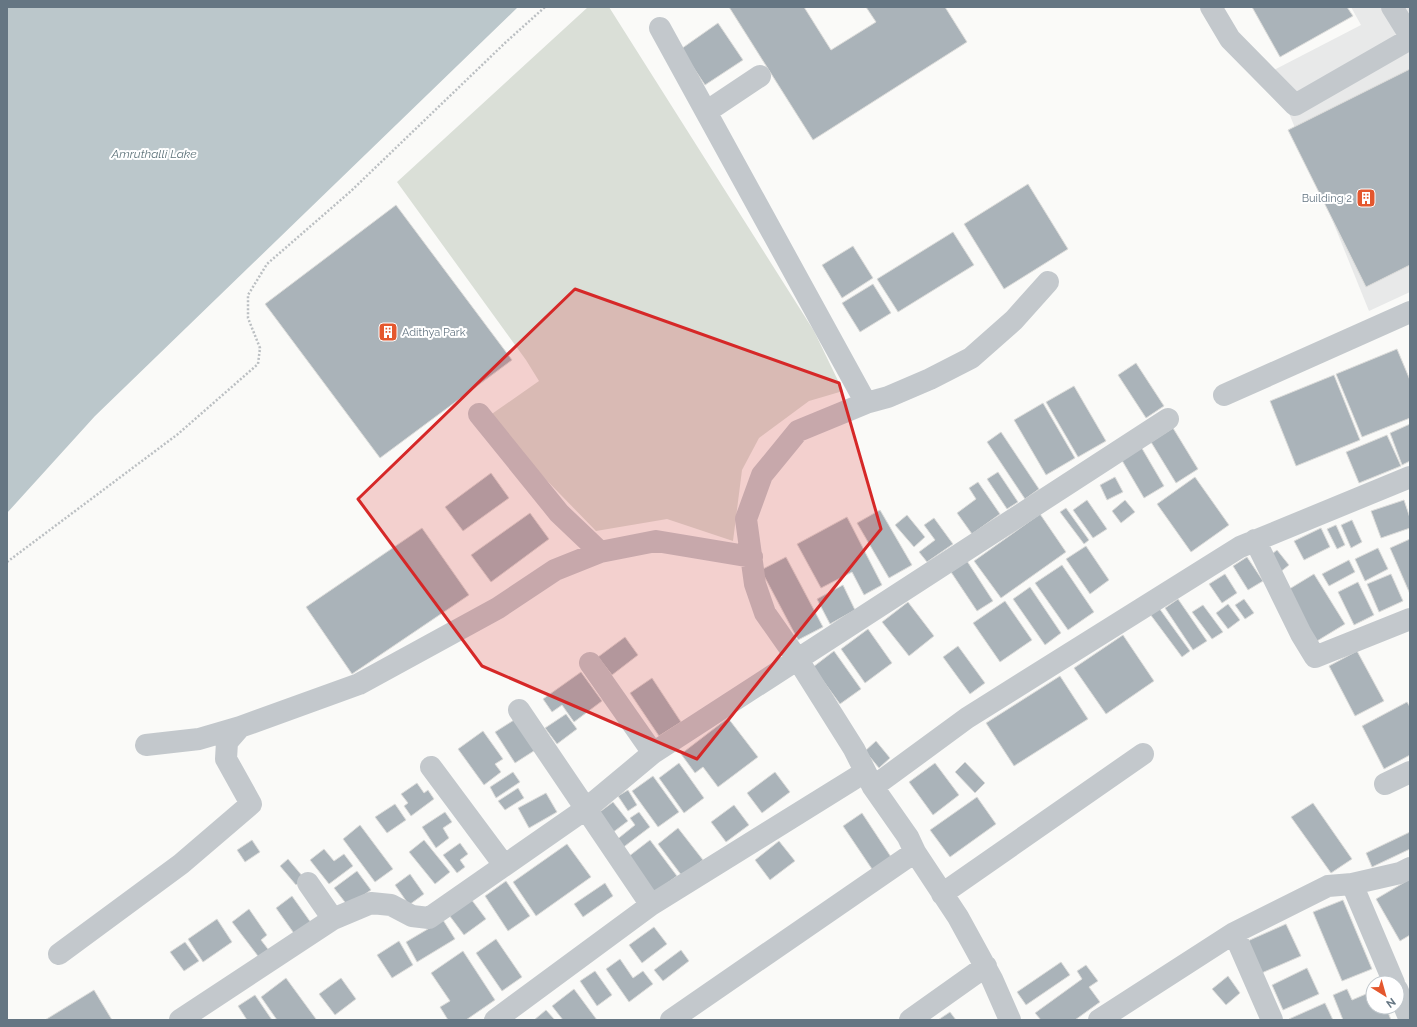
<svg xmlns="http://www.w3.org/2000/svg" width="1417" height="1027" font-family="Raleway,sans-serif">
  <rect width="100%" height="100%" fill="#fafaf8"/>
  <!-- built -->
  <path fill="#e8e9e9" d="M1351,7H1410V292L1369,311L1272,71L1361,25Z"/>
  <!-- green -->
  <path fill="#dadfd7" d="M588,7H609L814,331L843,391L809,401L759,438L742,470L733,541L667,519L596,531L486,418L539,381L526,360L397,182Z"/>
  <!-- water -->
  <path fill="#bbc7cb" d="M7,7H518L95,416L7,513Z"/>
  <!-- building -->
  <path fill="#aab3b9" stroke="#dcdcda" d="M729,7H804L831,50L876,22L866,7H945L967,42L813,140Z
    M1252,7H1347L1353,16L1280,57Z
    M718,23L743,60L705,85L681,49Z
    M1410,69V265L1366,287L1288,130Z
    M1028,184L1068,249L1004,289L964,224Z
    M396,205L512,360L380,458L265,304Z
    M953,232L974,265L898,312L877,279Z
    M853,246L873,278L842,298L822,265Z
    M873,284L891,313L860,332L842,303Z
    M1397,349L1410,380V418L1362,437L1336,374Z
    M1136,363L1164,406L1146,418L1118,375Z
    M1334,375L1360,440L1296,466L1270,401Z
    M1074,386L1106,441L1078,457L1046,402Z
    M1043,403L1075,458L1046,475L1014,420Z
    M1410,424V461L1402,465L1390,433Z
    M1173,428L1198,469L1176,483L1151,442Z
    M1001,432L1039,489L1025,499L987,442Z
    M1387,435L1401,466L1359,483L1346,452Z
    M1140,445L1164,486L1144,498L1120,457Z
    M998,472L1018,502L1007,509L987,479Z
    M491,473L509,498L463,531L445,507Z
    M1115,477L1123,492L1107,500L1100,485Z
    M1195,477L1229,525L1191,552L1157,504Z
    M978,482L1000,514L972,534L957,513L976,499L969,488Z
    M1087,500L1107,529L1093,538L1073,510Z
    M1125,500L1135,512L1121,523L1112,511Z
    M1404,500L1410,518V528L1381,538L1371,511Z
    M1066,508L1089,540L1084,544L1060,512Z
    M880,510L912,565L889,578L857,523Z
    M530,513L549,539L491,582L471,555Z
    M1040,514L1066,552L1001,598L974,561Z
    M907,515L925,537L914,547L895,525Z
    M847,517L882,585L864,595L852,572L821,588L797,544Z
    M934,518L953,544L927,562L919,552L935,540L924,525Z
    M1352,520L1362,542L1351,548L1341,525Z
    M1336,525L1345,545L1337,549L1327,529Z
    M422,528L469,595L352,674L306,607Z
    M1321,528L1330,547L1304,560L1294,541Z
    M1410,539V594L1390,548Z
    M1086,546L1109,580L1090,594L1066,559Z
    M1378,548L1388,569L1365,581L1355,559Z
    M1277,550L1289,565L1279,573L1267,558Z
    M786,557L823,627L798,640L761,570Z
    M1247,557L1263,581L1248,590L1233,566Z
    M1349,560L1355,572L1329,586L1322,574Z
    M967,561L993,601L977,611L951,572Z
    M1062,565L1094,612L1068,630L1035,583Z
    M1225,574L1237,593L1222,603L1209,584Z
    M1314,574L1345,624L1317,641L1286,591Z
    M1391,574L1403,601L1379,612L1367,584Z
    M1358,582L1374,615L1354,625L1338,592Z
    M843,585L855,610L830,624L817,599Z
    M1030,587L1061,633L1045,645L1013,599Z
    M1178,599L1207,641L1193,650L1165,608Z
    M1244,599L1254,613L1245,619L1235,605Z
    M1005,601L1032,640L1000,662L973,623Z
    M908,602L934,636L909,656L882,622Z
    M1228,604L1240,620L1228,629L1216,613Z
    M1203,605L1223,632L1212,639L1192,612Z
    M1159,608L1190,651L1182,657L1150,614Z
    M868,629L892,663L865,683L841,649Z
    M1123,635L1154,681L1106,714L1074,668Z
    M625,637L638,655L612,675L598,657Z
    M958,646L985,683L970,694L943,657Z
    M834,651L861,689L840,704L813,667Z
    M1357,651L1384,701L1355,716L1329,666Z
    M581,672L602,701L574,722L562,705L552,712L543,699Z
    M1060,676L1088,719L1014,766L986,723Z
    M652,678L681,722L659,736L630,693Z
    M1407,702L1410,707V755L1384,769L1362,726Z
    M566,714L577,729L557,744L545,728Z
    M728,718L758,757L718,787L703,767L695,773L681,754Z
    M514,720L540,747L515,763L495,732Z
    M483,731L503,759L495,764L501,772L484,785L458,749Z
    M876,741L890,758L879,768L865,751Z
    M965,762L985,783L975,793L955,772Z
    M679,763L704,798L684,813L659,778Z
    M935,763L959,795L933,815L909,782Z
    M513,772L520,782L496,798L490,787Z
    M775,772L790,792L762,813L747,793Z
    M653,776L679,812L658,827L632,791Z
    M417,783L424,793L428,790L434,799L411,816L404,806L408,803L401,794Z
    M518,788L524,798L505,810L498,801Z
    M628,790L637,805L628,811L618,796Z
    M546,793L557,812L529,828L518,808Z
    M977,797L996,824L950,857L930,830Z
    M613,802L628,821L612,833L597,814Z
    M1313,803L1352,859L1331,873L1291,817Z
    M395,804L406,820L387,833L375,817Z
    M734,805L749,825L726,842L711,822Z
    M445,812L452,822L443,828L449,838L436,848L422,827Z
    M639,812L650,827L621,849L615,841L635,825L630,818Z
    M862,813L893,860L874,872L843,826Z
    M360,825L393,869L375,882L343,839Z
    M678,828L703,860L682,876L658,844Z
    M1410,832V849L1372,867L1366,853Z
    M252,840L260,852L245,862L237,850Z
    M424,840L450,872L435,884L409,852Z
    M650,840L677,876L651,895L624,860Z
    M779,841L795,861L770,880L755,860Z
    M460,843L468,854L460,860L465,867L457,873L443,855Z
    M567,844L591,877L536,916L513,882Z
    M324,849L334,861L344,854L353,866L329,884L310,860Z
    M288,859L304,878L296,885L280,866Z
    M357,871L371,890L348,906L334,888Z
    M410,874L424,894L409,905L395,885Z
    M1410,879V935L1400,941L1376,899Z
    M506,881L530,916L508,931L485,896Z
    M605,883L613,896L583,917L574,904Z
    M292,896L314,927L298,939L276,908Z
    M471,899L486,919L464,935L449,915Z
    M1343,900L1372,969L1342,981L1313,912Z
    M249,909L267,935L261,940L271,953L261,960L232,922Z
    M217,919L232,942L203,962L188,939Z
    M443,920L455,939L417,962L406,942Z
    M1286,924L1301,956L1257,975L1243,943Z
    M654,927L667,944L642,963L629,945Z
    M496,939L522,977L502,991L476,953Z
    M399,941L413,965L392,978L377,955Z
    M185,942L199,961L184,971L170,952Z
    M681,950L689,961L663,981L654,970Z
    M463,951L495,1000L466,1020H448L440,1007L450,1001L431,973Z
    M620,959L633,978L643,971L653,984L629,1002L606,969Z
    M1061,962L1070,975L1026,1005L1017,992Z
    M1086,965L1098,981L1089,987L1100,1002L1075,1020H1041L1035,1013L1082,979L1077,971Z
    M1307,968L1319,994L1283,1010L1272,985Z
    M595,971L612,995L597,1006L580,981Z
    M1228,976L1240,993L1226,1005L1212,989Z
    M286,978L316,1019V1020H277L261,997Z
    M341,978L356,999L335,1015L319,994Z
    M574,989L597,1020H563L552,1006Z
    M1347,989L1352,1000L1373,991V1007H1386L1391,1020H1343L1333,995Z
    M94,990L112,1020H45Z
    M255,995L272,1020H247L238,1006Z
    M1325,1003L1333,1020H1289V1019Z
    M546,1010L555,1020H534Z
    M950,1012L956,1020H938Z"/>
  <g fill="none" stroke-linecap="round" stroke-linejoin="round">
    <!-- path -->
    <path stroke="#bbbfc2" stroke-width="2.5" stroke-dasharray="2 2" stroke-linecap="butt" d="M7,562L178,434L258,364L260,348L248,318V295L267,264L351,191L506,42L545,7"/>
    <!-- minor -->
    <path stroke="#c3c8cc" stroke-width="22" d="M1211,7L1230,39L1295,105L1410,39
      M1392,7L1410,36
      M660,28L866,403
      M706,112L760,76
      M1224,395L1410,312
      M479,414L559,513L600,552L656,541L752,557
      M1255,540L1301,634L1315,657L1410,619
      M146,745L199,739L240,727
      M653,753L1168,419
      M431,767L504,865
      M1385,784L1410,772
      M873,787L967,718L1240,547L1410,477
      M308,883L333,919
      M1352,884L1394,983
      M942,894L1143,754
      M651,905L865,772
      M1234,933L1272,1020
      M59,954L181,864L251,804L226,759L227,742L240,727L359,684L498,608L555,570L600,552
      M1397,989L1410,1020
      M180,1020L333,919L371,903L391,905L412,916L429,918L587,808L653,753L590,663
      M495,1020L651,905L519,710
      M671,1020L915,852
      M910,1020L986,966
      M1010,1020L992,979L958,917L915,852L908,837L873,787L854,749L798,660L765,613L755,584L746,519L762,475L798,431L866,403L888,397L930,379L971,358L1014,320L1048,282
      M1099,1020L1234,933L1328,886L1352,884L1400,873L1410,868"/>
  </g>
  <!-- marked area -->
  <path fill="#d62828" fill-opacity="0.2" stroke="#d62828" stroke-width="3" stroke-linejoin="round" d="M575,289L839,383L881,529L697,759L482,666L358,499Z"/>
  <!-- icons -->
  <defs>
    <g id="building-square" transform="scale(1)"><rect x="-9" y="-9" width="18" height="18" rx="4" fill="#e4572e" stroke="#fff"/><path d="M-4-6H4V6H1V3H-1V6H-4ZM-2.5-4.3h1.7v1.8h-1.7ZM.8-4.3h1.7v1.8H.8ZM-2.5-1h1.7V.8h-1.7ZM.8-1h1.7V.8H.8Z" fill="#fff"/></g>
  </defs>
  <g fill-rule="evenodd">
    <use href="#building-square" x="1366" y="198"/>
    <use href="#building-square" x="388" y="332"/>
  </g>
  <g text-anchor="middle" stroke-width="4" stroke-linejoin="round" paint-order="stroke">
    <!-- poi labels -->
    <g font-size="11" fill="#657683" stroke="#fff" text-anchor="end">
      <text x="1352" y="202">Building 2</text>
      <text x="402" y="336" text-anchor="start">Adithya Park</text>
    </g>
    <!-- water labels -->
    <g font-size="12" font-style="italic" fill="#60757c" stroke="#fff">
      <text x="154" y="158">Amruthalli Lake</text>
    </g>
  </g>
  <!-- border -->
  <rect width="1417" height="1027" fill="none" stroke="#657683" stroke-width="16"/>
  <!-- north arrow -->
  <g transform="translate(1385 995) rotate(143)"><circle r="19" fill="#ffffff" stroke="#c1c8cd"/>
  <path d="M0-3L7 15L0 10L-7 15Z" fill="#e4572e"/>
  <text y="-6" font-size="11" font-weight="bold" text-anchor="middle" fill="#657683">N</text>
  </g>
</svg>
